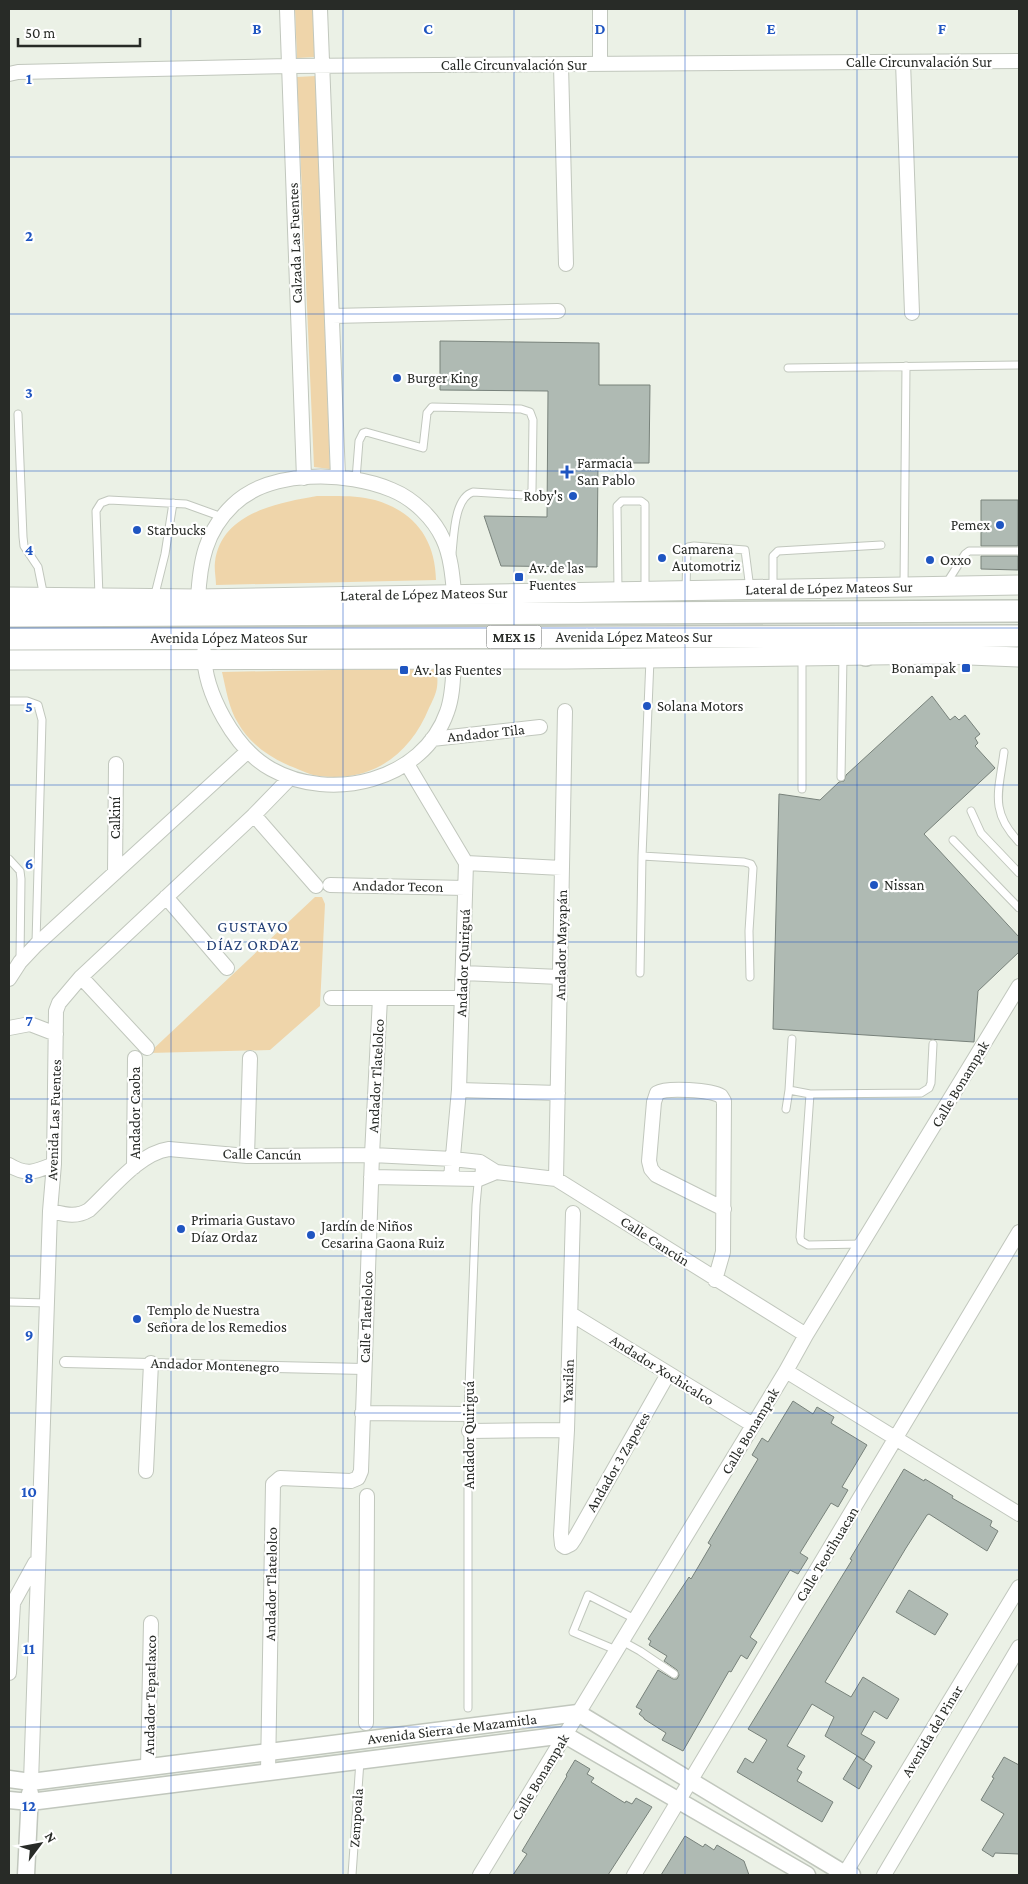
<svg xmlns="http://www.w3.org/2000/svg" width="1028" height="1884" font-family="'Crimson Pro',serif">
  <rect width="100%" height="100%" fill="#ebf1e6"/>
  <!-- green -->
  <path fill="#efd5aa" d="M295,9H313L315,57L297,58Z
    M316,76L330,469L314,467L297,77Z
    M317,496C336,496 357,495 375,500C415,512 435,539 436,580L216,585C216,578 214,569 215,562C221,513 277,503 317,496Z
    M437,668C437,674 438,681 437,687C436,694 432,702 429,708C410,755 371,783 319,776C309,775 299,769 290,766C269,757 250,744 238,723C229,709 226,689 222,672Z
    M315,897H322L325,904L320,1006L270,1050L149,1053Z"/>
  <!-- building -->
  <path fill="#afbab3" stroke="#78827b" d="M440,341L599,343V385H650L649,463H598L597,567L501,566L484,516L547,517L548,391L440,390Z
    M981,500H1018V546H981Z
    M981,556H1018V570L981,569Z
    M932,696L950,720L955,716L959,720L965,715L980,734L975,738L978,743L975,746L995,768L924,834L1019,937V952L978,991L974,1042L773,1029L779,794L820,800L839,782L844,781L846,775Z
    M793,1401L813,1414L817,1407L834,1417L831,1423L867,1445L842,1487L848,1490L838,1507L831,1503L800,1553L808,1558L798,1574L790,1570L750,1637L757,1642L747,1659L741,1655L731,1672L729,1671L683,1751L662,1740L666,1733L644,1719V1718L639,1714L642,1710L636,1707L658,1670L673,1679H677L679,1675L677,1670L664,1661L667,1656L649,1645L651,1641L648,1639L689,1577L691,1579L711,1545L708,1543L758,1459L752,1455L762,1438L768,1442Z
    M904,1469L924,1481L925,1479L953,1496L952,1498L992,1521L990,1526L998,1531L987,1551L929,1514L927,1515L906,1548L825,1682L851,1697L863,1677L899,1699L887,1719L874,1711L861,1734L875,1742L864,1760L825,1736L834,1717L812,1704L787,1746L805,1756L797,1769L802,1772L797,1781L833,1802L822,1822L737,1772L745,1758L753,1763L767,1740L748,1729L852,1560L850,1559Z
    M909,1590L948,1614L935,1635L896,1612Z
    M857,1756L872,1766L859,1789L843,1779Z
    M1004,1757L1019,1765V1854L995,1853L993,1857L982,1850L1004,1814L981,1800L994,1778L992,1777Z
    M575,1760L590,1769L587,1774L594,1778L591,1782L625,1803L626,1801L632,1804L636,1798L652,1807L608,1875H513L527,1854L522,1851L567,1776L566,1775Z
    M685,1836L703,1847L705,1844L714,1850L717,1845L744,1861L749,1875H661Z"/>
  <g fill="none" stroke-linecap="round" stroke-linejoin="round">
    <!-- service casing -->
    <g stroke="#c1c7bd" stroke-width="9">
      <path id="service" d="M788,368L1019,365
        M18,414L23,537L24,546L38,567L44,597
        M356,479L359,441L363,433L366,432L423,448L427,413L432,407L521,409L530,412L533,420L532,490L530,493L524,495L473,492C454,498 454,536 452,553
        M946,584L965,554L969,551H1019
        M904,586L906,366
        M773,588V556L778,551L881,545
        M686,590L687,550L688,547L694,546L745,550L750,589
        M618,591L617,506L622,501H641L645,504V589
        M99,597L96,511L101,503L109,500L186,504L222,517
        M154,598L165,554L173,503
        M9,701H27L38,705L42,720L36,943
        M1004,752C999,791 989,811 1019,842
        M841,777L843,656
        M802,789V656
        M971,811L981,833L1019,873
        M953,840L1019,908
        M642,856L744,862L751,864L753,868L749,931L750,977
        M9,859L20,871L21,879L20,959
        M640,973L642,856L650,659
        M789,1090L810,1094L921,1093L929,1088L931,1083L933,1044
        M810,1094L800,1237L801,1241L808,1245L862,1244
        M786,1109L789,1090L792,1039
        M9,1302L47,1303
        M622,1641L640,1651L674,1674
        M616,1650L573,1632L588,1595L635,1619
        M468,1708V1414L476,1205L480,1162
        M352,1875L360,1761"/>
    </g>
    <!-- pedestrian casing -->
    <g stroke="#c1c7bd" stroke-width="12">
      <path id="pedestrian" d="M65,1362L364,1369"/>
    </g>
    <!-- minor casing -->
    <g stroke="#c1c7bd" stroke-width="16">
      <path id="minor" d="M287,9L304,478
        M320,9L338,477
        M600,9V64
        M903,62L912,313
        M561,65L566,264
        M9,74L18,72L289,66L1019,61
        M332,316L558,311
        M198,599C200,562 205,532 233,505C270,469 348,471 392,490C414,499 434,519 443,539C452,558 453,583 455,603
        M204,652C204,693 235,749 271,769C331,803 423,781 447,712C453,696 453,677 454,660
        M432,739L540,727
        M407,764L466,863L459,1090L451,1178
        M254,815L316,886
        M466,863L562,868
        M115,873L116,764
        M330,885L465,888
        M166,897L227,968
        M463,973L560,977
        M81,977L147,1048
        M9,979L20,962L36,945L248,751
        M331,998H462
        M9,1028L30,1024L56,1034
        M459,1090L558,1093
        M247,1156L250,1058
        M9,1165C27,1176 35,1172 54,1164
        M134,1167L135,1058
        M371,1177L479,1179L496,1172
        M556,1179L565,711
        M50,1211C64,1214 76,1218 89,1210C111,1190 139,1153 169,1149L247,1156L372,1155L453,1159L480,1162L496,1172L556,1179L806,1335
        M573,1213L567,1430L561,1535L562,1545L565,1547L571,1544L575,1538L668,1374
        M715,1280L723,1252L724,1101L721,1096C711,1090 667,1087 657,1093L654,1102L649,1161L651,1169L656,1175L724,1209
        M571,1314L753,1425
        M786,1371L1019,1514
        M362,1413L468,1414
        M469,1431L567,1430
        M146,1471L151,1363
        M9,1673L13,1603L35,1563
        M366,1723L367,1496
        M148,1767L151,1623
        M268,1772L273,1484L280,1478L351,1481L358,1478L361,1471L372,1155L380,998
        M31,1782L50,1211L54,1164L56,1011L59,1003L81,977L254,815L290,778
        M480,1875L786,1371L806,1335L1019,986
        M634,1875L1019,1232
        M844,1875L1019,1587
        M884,1875L1019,1647"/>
    </g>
    <!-- tertiary casing -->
    <g stroke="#c1c7bd" stroke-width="19">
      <path id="tertiary" d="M9,1779L31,1782L578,1713L845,1874L852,1875
        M9,1800L30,1802L565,1735L807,1875
        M26,1875L30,1793"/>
    </g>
    <!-- secondary casing -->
    <g stroke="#c1c7bd" stroke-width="21">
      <path id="secondary" d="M9,597L198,599L1019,585
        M9,660L566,659L945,654L1019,657"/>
    </g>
    <!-- primary casing -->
    <g stroke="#c1c7bd" stroke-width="24">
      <path id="primary" d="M9,616L1019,611
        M835,638L866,655
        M9,639L1019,636"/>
    </g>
    <!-- service -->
    <use href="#service" stroke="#fff" stroke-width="7"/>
    <!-- pedestrian -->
    <use href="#pedestrian" stroke="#fff" stroke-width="10"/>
    <!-- minor -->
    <use href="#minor" stroke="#fff" stroke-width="14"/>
    <!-- tertiary -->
    <use href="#tertiary" stroke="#fff" stroke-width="16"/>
    <!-- secondary -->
    <use href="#secondary" stroke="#fff" stroke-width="19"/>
    <!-- primary -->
    <use href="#primary" stroke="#fff" stroke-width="21"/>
  </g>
  <!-- grid -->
  <path fill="none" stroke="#1f55c1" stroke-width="1" stroke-opacity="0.55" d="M171,9V1875M343,9V1875M514,9V1875M685,9V1875M857,9V1875M9,157H1019M9,314H1019M9,471H1019M9,628H1019M9,785H1019M9,942H1019M9,1099H1019M9,1256H1019M9,1413H1019M9,1570H1019M9,1727H1019"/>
  <!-- markers -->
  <g fill="#1f55c1" stroke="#fff" stroke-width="2">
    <circle cx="397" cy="378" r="5"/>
    <path d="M564.5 464.5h5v5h5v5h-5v5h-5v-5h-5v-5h5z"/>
    <circle cx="573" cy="496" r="5"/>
    <circle cx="1000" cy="525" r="5"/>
    <circle cx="137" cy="530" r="5"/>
    <circle cx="662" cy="558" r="5"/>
    <circle cx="930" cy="560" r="5"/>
    <rect x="514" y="572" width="10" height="10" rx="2.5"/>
    <rect x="961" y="663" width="10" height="10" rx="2.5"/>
    <rect x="399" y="665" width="10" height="10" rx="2.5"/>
    <circle cx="647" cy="706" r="5"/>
    <circle cx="874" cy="885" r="5"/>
    <circle cx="181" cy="1229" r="5"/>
    <circle cx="311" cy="1235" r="5"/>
    <circle cx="137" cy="1319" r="5"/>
  </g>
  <g text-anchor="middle" stroke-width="4.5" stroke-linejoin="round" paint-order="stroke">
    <!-- shield labels -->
    <rect fill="#fff" stroke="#686b68" stroke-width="1" x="486.5" y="625.5" width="55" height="23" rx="4"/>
    <g font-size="14" font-weight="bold" fill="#282b27">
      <text x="514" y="642">MEX 15</text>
    </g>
    <!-- street labels -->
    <g font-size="15" fill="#282b27" stroke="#fff">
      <text x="919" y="67">Calle Circunvalación Sur</text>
      <text x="514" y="70">Calle Circunvalación Sur</text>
      <text transform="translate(295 243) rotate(-92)" y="5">Calzada Las Fuentes</text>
      <text transform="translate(829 588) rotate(-1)" y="5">Lateral de López Mateos Sur</text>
      <text transform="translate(424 594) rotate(-1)" y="5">Lateral de López Mateos Sur</text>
      <text x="634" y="642">Avenida López Mateos Sur</text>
      <text x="229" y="643">Avenida López Mateos Sur</text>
      <text transform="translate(486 733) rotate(-6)" y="5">Andador Tila</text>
      <text transform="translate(115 818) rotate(-90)" y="5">Calkiní</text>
      <text transform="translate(398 886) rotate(1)" y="5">Andador Tecon</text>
      <text transform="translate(561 945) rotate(-89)" y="5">Andador Mayapán</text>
      <text transform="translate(463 963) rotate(-88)" y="5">Andador Quiriguá</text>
      <text transform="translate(376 1076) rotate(-87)" y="5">Andador Tlatelolco</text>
      <text transform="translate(960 1084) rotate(-59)" y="5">Calle Bonampak</text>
      <text transform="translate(135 1113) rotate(-90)" y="5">Andador Caoba</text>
      <text transform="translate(54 1120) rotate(-88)" y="5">Avenida Las Fuentes</text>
      <text transform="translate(262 1154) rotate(1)" y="5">Calle Cancún</text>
      <text transform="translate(655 1241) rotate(33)" y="5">Calle Cancún</text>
      <text transform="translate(366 1317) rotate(-88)" y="5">Calle Tlatelolco</text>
      <text transform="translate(215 1365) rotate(2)" y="5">Andador Montenegro</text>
      <text transform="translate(662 1370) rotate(32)" y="5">Andador Xochicalco</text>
      <text transform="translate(568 1381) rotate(-88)" y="5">Yaxilán</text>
      <text transform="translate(750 1431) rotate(-59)" y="5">Calle Bonampak</text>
      <text transform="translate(469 1435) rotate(-90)" y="5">Andador Quiriguá</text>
      <text transform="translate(618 1462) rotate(-60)" y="5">Andador 3 Zapotes</text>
      <text transform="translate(827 1554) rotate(-59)" y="5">Calle Teotihuacan</text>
      <text transform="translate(271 1584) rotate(-89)" y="5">Andador Tlatelolco</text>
      <text transform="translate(150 1695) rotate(-89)" y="5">Andador Tepatlaxco</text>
      <text transform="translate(452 1729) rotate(-7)" y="5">Avenida Sierra de Mazamitla</text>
      <text transform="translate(932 1731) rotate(-59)" y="5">Avenida del Pinar</text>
      <text transform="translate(540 1777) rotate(-59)" y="5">Calle Bonampak</text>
      <text transform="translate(356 1818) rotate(-86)" y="5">Zempoala</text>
    </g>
    <!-- poi labels -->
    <g font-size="15" fill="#282b27" stroke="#fff" text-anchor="start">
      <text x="407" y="383">Burger King</text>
      <text x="577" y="468">Farmacia<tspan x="577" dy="17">San Pablo</tspan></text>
      <text x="563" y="501" text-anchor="end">Roby's</text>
      <text x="990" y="530" text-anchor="end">Pemex</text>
      <text x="147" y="535">Starbucks</text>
      <text x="672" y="554">Camarena<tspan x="672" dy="17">Automotriz</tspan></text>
      <text x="940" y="565">Oxxo</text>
      <text x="529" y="573">Av. de las<tspan x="529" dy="17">Fuentes</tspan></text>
      <text x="956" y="673" text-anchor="end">Bonampak</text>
      <text x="414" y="675">Av. las Fuentes</text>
      <text x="657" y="711">Solana Motors</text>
      <text x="884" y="890">Nissan</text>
      <text x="191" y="1225">Primaria Gustavo<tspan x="191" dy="17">Díaz Ordaz</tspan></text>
      <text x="321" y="1231">Jardín de Niños<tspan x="321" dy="17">Cesarina Gaona Ruiz</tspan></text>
      <text x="147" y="1315">Templo de Nuestra<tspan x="147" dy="17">Señora de los Remedios</tspan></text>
    </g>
    <!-- neighbourhood labels -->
    <g font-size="16" letter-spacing="1" fill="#234076" stroke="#fff">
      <text x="253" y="932">GUSTAVO<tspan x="253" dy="18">DÍAZ ORDAZ</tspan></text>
    </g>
  </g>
  <g font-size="16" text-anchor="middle" font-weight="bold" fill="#1f55c1" stroke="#fff" stroke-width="4.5" stroke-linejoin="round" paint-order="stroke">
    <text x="257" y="34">B</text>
    <text x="428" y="34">C</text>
    <text x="600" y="34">D</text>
    <text x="771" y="34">E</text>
    <text x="942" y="34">F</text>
    <text x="29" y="84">1</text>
    <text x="29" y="241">2</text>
    <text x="29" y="398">3</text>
    <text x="29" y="555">4</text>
    <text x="29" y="712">5</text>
    <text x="29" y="869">6</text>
    <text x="29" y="1026">7</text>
    <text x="29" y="1183">8</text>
    <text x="29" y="1340">9</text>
    <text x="29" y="1497">10</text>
    <text x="29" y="1654">11</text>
    <text x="29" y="1811">12</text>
  </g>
  <!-- border -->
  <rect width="1028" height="1884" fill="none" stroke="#282b27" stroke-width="20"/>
  <!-- north arrow -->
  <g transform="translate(40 1844) rotate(58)" stroke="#ffffff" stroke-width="4" paint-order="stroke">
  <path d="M0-4L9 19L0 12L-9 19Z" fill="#282b27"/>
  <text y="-8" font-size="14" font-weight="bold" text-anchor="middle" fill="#282b27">N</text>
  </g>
  <!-- scale -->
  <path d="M18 38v8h122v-8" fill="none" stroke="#282b27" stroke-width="2.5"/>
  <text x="25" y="38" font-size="15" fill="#282b27" stroke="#ffffff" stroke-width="4" paint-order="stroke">50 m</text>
</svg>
